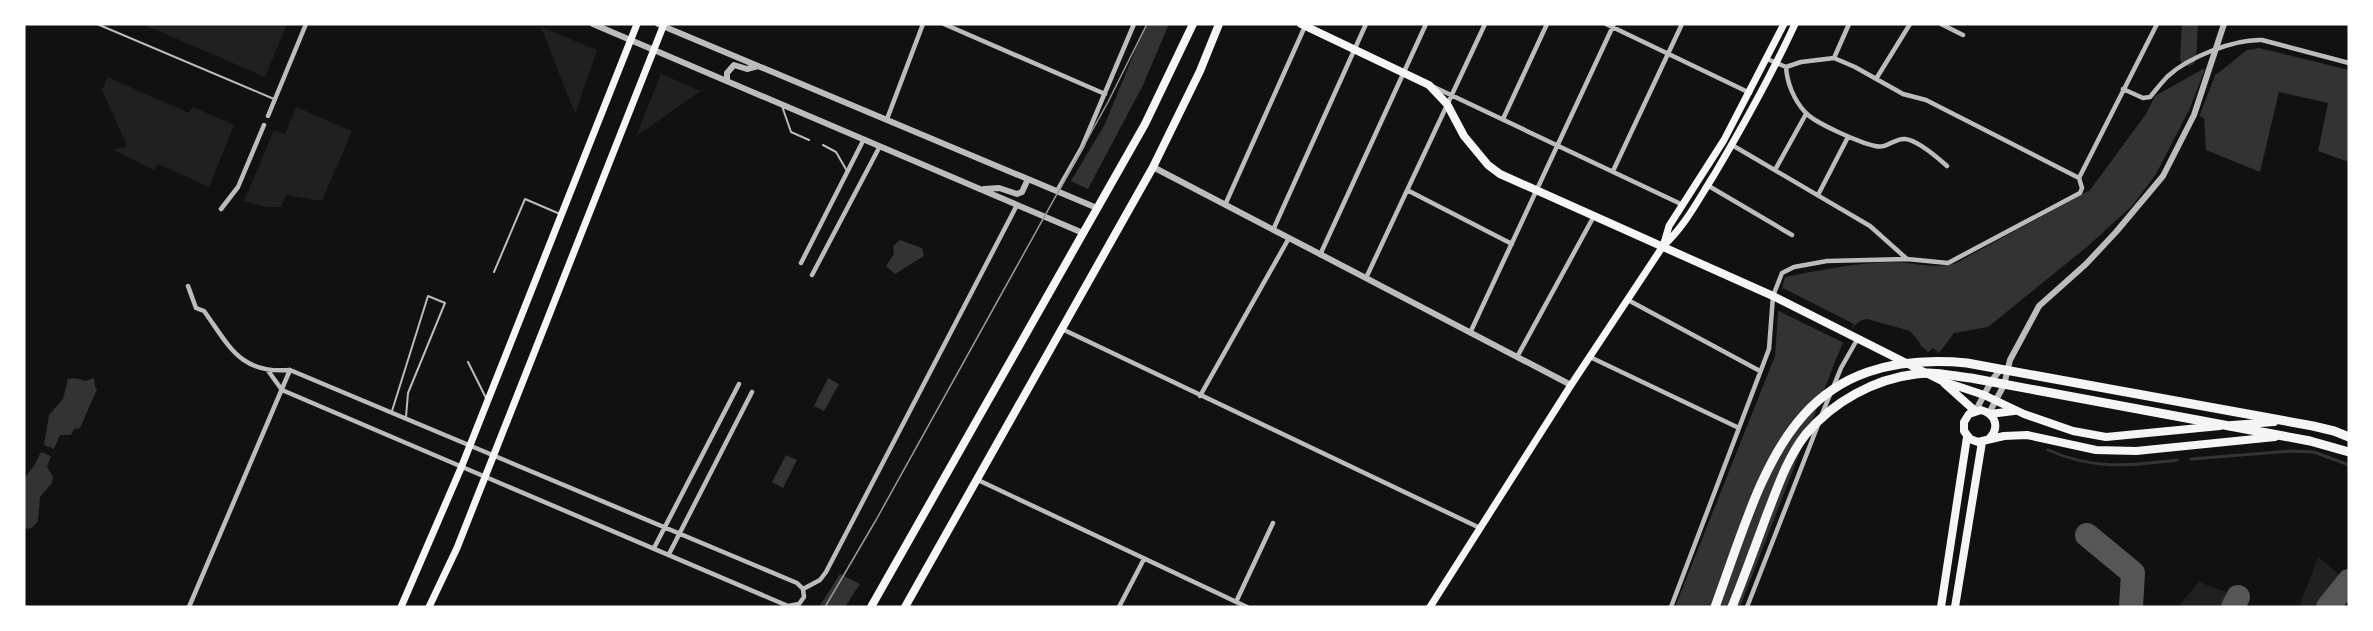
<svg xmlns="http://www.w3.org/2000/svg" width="2373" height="631" font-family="'Sofia Sans Condensed',sans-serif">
  <rect width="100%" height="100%" fill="#111"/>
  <!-- green -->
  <path fill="#202020" d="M142,24H287L265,77Z
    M541,27L597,50L575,114Z
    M661,74L701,91L636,136Z
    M107,77L189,113L193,107L234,125L209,187L158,164L154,170L113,150L127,146L102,90Z
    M296,107L352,131L322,201L286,195L281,207H266L244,201L274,130L285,134Z
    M2318,557L2342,577L2319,607H2299Z
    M2199,582L2231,594L2225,607H2178Z"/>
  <!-- water -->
  <path fill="#333" d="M1146,24H1169L1143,85L1088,189L1071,181L1105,124Z
    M2259,48L2349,70V162L2318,151L2328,103L2279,92L2260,172L2206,150L2204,118L2188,112L2156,174L2133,205L2088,246L1988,327L1954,333L1939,353L1933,348L1928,352L1920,345L1921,344L1910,331L1867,319C1848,321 1838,356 1831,372L1740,607H1675L1775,356L1779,300L1785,277C1821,270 1855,263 1891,262C1914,262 1934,270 1956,263L2090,190L2146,114L2155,96L2203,69L2217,74L2247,50Z
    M900,240L922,248L924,256L895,274L886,266L894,254L893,246Z
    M74,378L86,381L94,378L95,387L97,389L80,428L74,429L71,435H60L54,449L44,445L49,415L63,399L68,379Z
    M828,378L839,384L824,411L814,406Z
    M41,452L51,456L47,467L53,477L52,483L40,497L38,521L32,528L26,529L24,527V479L35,464Z
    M786,455L797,460L783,488L772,482Z
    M840,574L860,584L845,607H819Z"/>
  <!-- pier -->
  <path fill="#111" d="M2205,69L2216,73L2199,117L2188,113Z
    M1783,288L1854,324L1844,343L1775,309L1776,303Z"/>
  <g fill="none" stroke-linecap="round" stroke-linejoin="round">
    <!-- stream -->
    <path stroke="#333" stroke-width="3" d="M2048,450C2093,470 2128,466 2177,460
      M2191,459L2290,451L2314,452L2349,465"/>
    <!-- river -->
    <path stroke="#333" stroke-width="16" d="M2188,58L2190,24"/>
    <!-- taxiway -->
    <path stroke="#565656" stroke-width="24" d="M2087,535L2133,573L2131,607
      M2233,607L2238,597
      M2328,607L2349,581"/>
    <!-- service -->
    <path stroke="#bcbcbc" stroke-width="2" d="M97,24L274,99
      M782,106L791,132L809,140
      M823,145L836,152L847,171
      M494,272L525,199L560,214
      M468,362L487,400
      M392,411L428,296L445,303L408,393L406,417"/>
    <!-- minor -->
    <path stroke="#bcbcbc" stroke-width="4.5" d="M944,24L1105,94
      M1606,24L1750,93
      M1941,24L1963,35
      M1834,58L1849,24
      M1786,67C1787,83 1794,100 1805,112C1814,123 1861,143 1875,146C1888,149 1894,138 1905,139C1918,140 1938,158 1947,166
      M1876,79L1910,24
      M1434,87L1683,205
      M2123,89L2143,98L2150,97C2156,90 2161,83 2168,76C2189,57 2234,39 2262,40L2349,63
      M268,116L306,24
      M887,119L923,24
      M1503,119L1547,24
      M1732,145L1870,226L1907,259
      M1775,170L1806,114
      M1613,171L1682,24
      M2079,178L2157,24
      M1707,185L1792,235
      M1407,190L1512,244
      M1057,191L1082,147L1134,24
      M1818,195L1848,137
      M1225,205L1306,24
      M221,209L238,187L264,125
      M1273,230L1366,24
      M1320,255L1426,24
      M801,263L864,139
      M812,275L880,146
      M1366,278L1485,24
      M188,286L196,308L204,311C230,347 240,374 290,370L797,583L803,589L804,597L799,604L788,606L282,390L269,372
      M1628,300L1760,371
      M1062,329L1480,528
      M1470,333L1614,24
      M1517,357L1594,216
      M1590,357L1739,428
      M1200,396L1289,238
      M1822,414L1841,368L1858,338
      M978,480L1247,607
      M654,548L739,384
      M669,554L752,392
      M803,589L820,580L826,572L1017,205
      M1236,602L1273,523
      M189,607L290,370
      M1119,607L1144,559
      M1671,607L1769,349L1773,296L1782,273L1794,267L1827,261L1907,259L1948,263L2080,193L2082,188L2079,178L1926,100L1903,94L1855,67L1834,58L1801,62L1786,67L1767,59
      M1747,607L1818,425"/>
    <!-- tertiary -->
    <path stroke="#bcbcbc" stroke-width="6" d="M593,24L1083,233
      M658,24L1097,208
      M727,80V73L734,65L747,69L758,66
      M1153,167L1571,385
      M984,189L999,188L1017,194L1022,192L1028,179
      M1976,410L1992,380L2001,369
      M1989,413L2004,385L2010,360L2039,306L2086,264L2116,232L2163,176L2194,115L2224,24"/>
    <!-- secondary -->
    <path stroke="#f5f5f5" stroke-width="7" d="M1664,243L1669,226L1724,140L1784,24
      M401,607L461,468L637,24
      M429,607L457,548L664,24
      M1430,607L1571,385L1663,246C1685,226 1698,200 1714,175C1743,126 1771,76 1795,24"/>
    <!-- primary -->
    <path stroke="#f5f5f5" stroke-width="8" d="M1301,24L1429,85L1447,104L1464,136L1488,165L1500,174L1773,296L1942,381L1984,395L2024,414L2073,431L2106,437L2220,426
      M1944,383L1974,410
      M1990,414L2014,411
      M2232,425L2274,422
      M1989,439C2000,428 1996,414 1981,410L1969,414L1964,422V431L1970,439L1978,442L2004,436L2027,435L2096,450L2136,451L2275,437
      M1941,607L1967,437
      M1955,607L1982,442"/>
    <!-- trunk -->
    <path stroke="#f5f5f5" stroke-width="8" d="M871,607L1145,124L1193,24
      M905,607L1153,167L1200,71L1219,24"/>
    <!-- motorway -->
    <path stroke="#f5f5f5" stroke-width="9" d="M1715,607C1765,471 1789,347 1967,363L2313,426L2334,431L2349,437
      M1732,607C1744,577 1755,547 1766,517C1777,489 1787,458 1806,434C1833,402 1874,379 1916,374C1934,371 1953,376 1971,378L2310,441L2349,452"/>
    <!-- tram -->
    <path stroke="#9a9a9a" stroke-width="1.5" d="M825,607L876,520L1108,102L1147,24"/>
  </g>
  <!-- border -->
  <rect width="2373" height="631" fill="none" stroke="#ffffff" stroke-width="51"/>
</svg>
